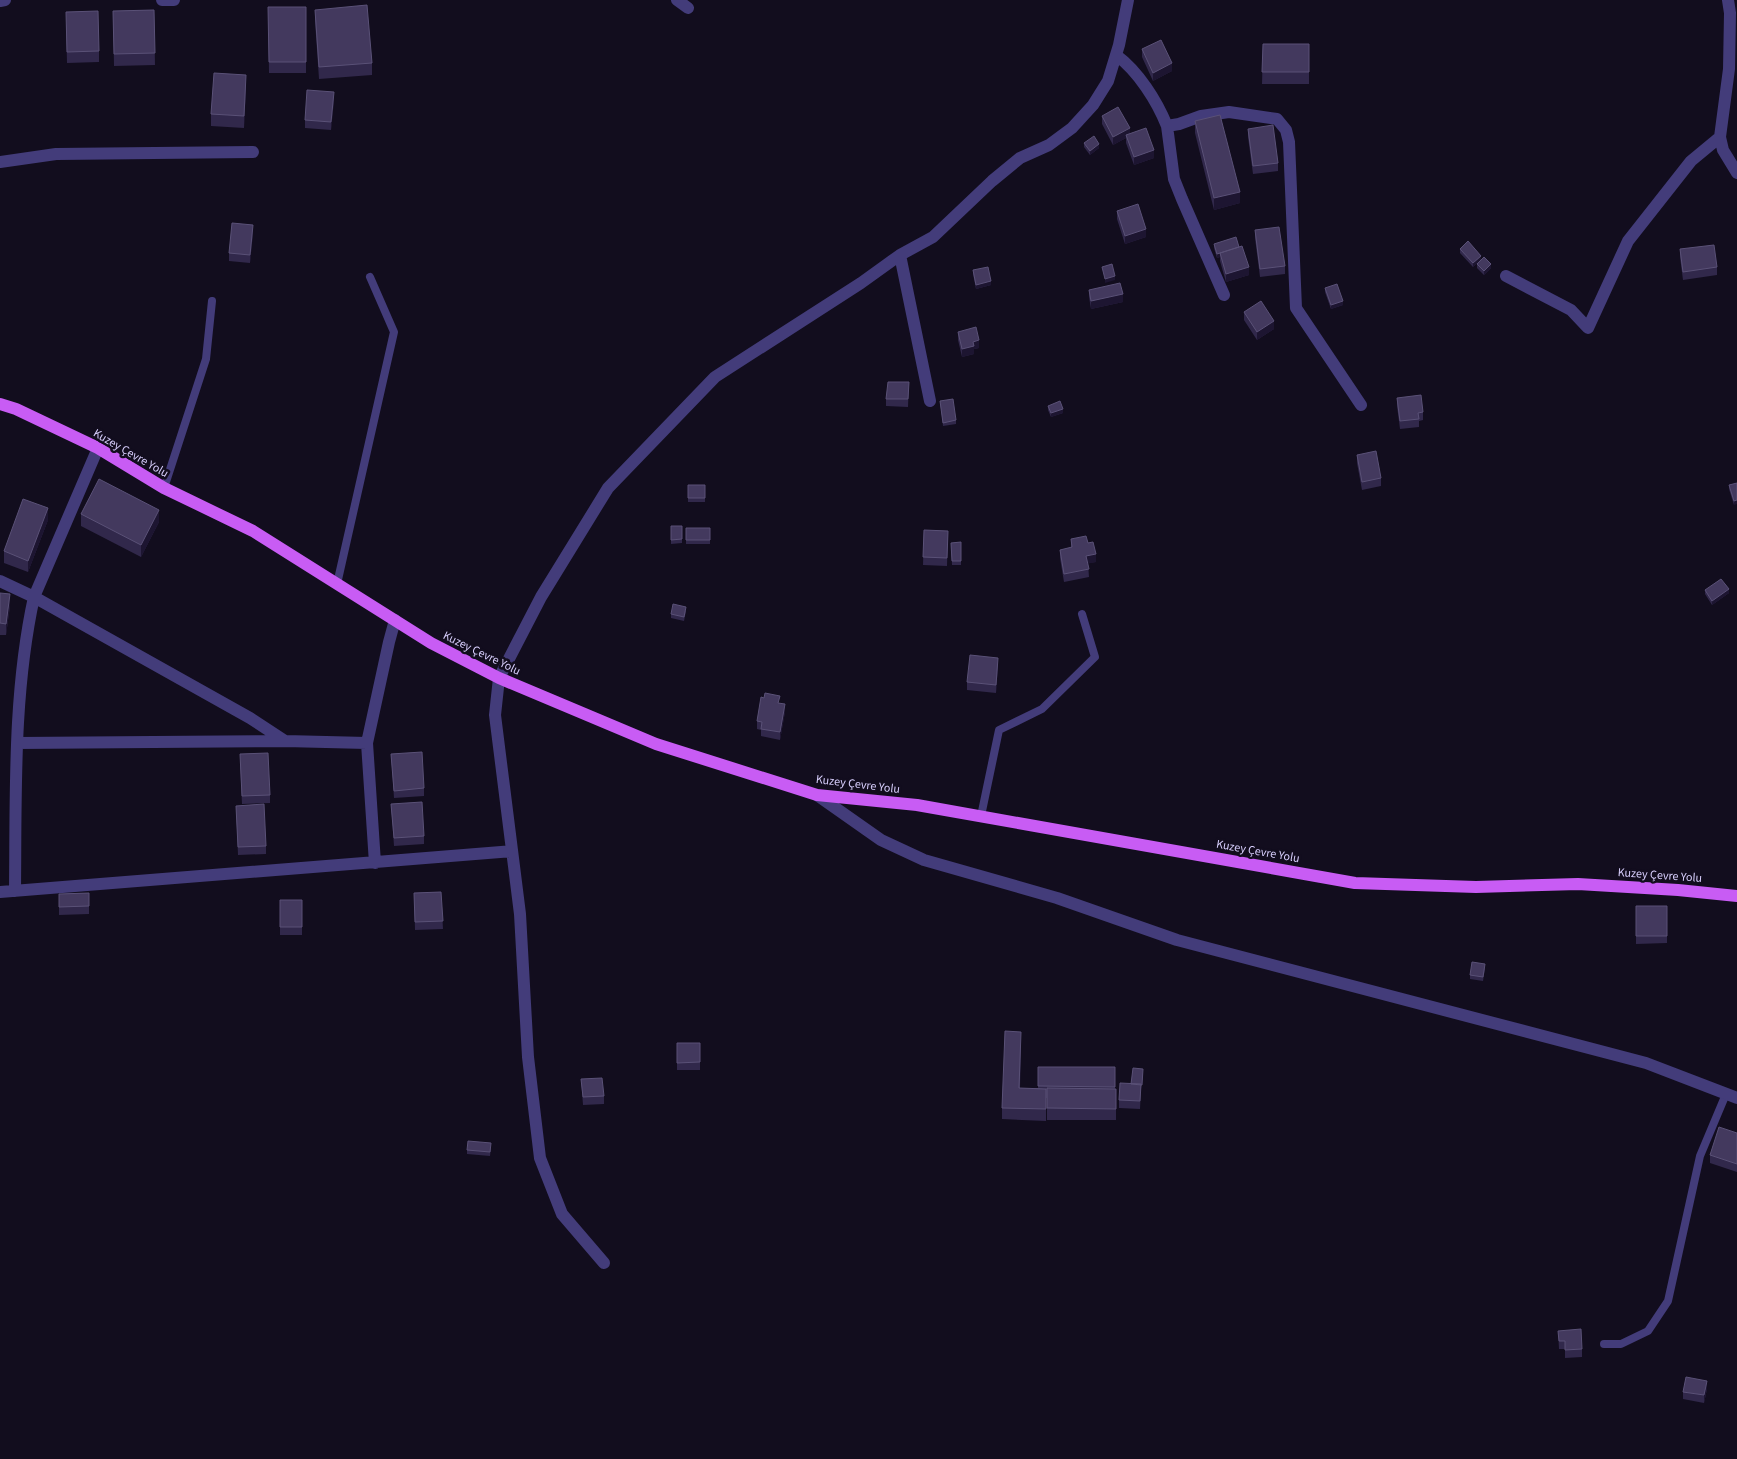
<svg xmlns="http://www.w3.org/2000/svg" width="1737" height="1459" font-family="'Source Sans 3',sans-serif">
  <rect width="100%" height="100%" fill="#120d1e"/>
  <g fill="none" stroke-linecap="round" stroke-linejoin="round">
    <!-- lane -->
    <path stroke="#433c7a" stroke-width="8" d="M164,488L206,359L212,301
      M337,584L394,332L370,277
      M981,816L999,730L1042,709L1095,657L1082,614
      M1604,1344H1621L1648,1331L1668,1301L1700,1156L1726,1094"/>
    <!-- street -->
    <path stroke="#433c7a" stroke-width="12" d="M162,0H174
      M677,0L688,8
      M1728,0L1730,13L1729,69L1720,137L1723,150L1737,173
      M0,1L5,0
      M1116,55C1138,71 1157,101 1167,126L1179,124L1201,116L1229,112L1277,119L1286,130L1289,142L1296,308L1361,405
      M1167,126L1174,179L1182,199L1224,295
      M0,162L56,154L253,152
      M900,255L930,401
      M1506,276L1571,310L1588,328L1628,241L1691,161L1720,137
      M0,581L34,597L250,718L285,741
      M17,743L285,741L367,743
      M817,795L881,840L924,860L1057,898L1177,940L1646,1063L1737,1098
      M375,863L367,743L389,642L395,620
      M15,891C16,793 13,693 34,597L98,448
      M0,892L512,851
      M604,1263L562,1214L540,1158L528,1057L520,914L495,715L499,678L541,597L608,488L715,377L861,283L900,255L933,237L992,181L1020,158L1049,145L1072,128L1093,105L1108,81L1119,45L1128,0"/>
    <!-- primary -->
    <path stroke="#c85cf4" stroke-width="12" d="M0,404L16,409L98,448L164,488L253,531L431,643L499,678L656,744L817,795L917,805L1355,883L1476,887L1578,884L1678,890L1737,896"/>
  </g>
  <!-- wall -->
  <path fill="#31284b" d="M268,7H306V73H269Z
    M154,10L155,65L114,66L113,11Z
    M315,10L372,63V75L319,79L315,21Z
    M66,24L99,51V62L67,63Z
    M1263,44H1309V84H1262Z
    M1142,49L1172,71L1153,81L1142,57Z
    M246,87L244,128L211,126V114Z
    M334,100L331,130L305,128V120Z
    M1102,116L1130,134L1154,158L1134,165L1126,143V138L1113,145L1102,124Z
    M1195,121L1240,203L1214,210L1195,133Z
    M1248,129L1278,163V171L1253,174L1248,137Z
    M1084,143L1099,148L1090,155L1084,147Z
    M1117,211L1146,237L1125,244L1117,219Z
    M1255,230L1285,266V274L1260,277L1255,238Z
    M253,233L250,263L229,261V253Z
    M1214,244L1249,275L1226,282L1220,261V257L1217,258L1214,248Z
    M1460,249L1481,260L1473,267L1460,253Z
    M1680,249L1717,267V275L1683,280L1680,257Z
    M1477,264L1491,268L1484,275L1477,268Z
    M973,270L991,285L976,289L973,274Z
    M1325,288L1343,305L1331,309L1325,292Z
    M1089,290L1123,302L1091,309L1089,297Z
    M1244,312L1274,329L1257,340L1244,320Z
    M958,332L979,348L974,349V354L962,357L958,340Z
    M909,382L908,407L886,406V399Z
    M1397,398L1423,412V420L1419,421V427L1400,429L1397,406Z
    M940,401L956,420V424L943,426Z
    M1048,406L1063,413L1051,417L1048,410Z
    M1357,455L1381,478V486L1362,490L1357,463Z
    M1737,483L1734,505L1729,489V485Z
    M688,485H705V502H688Z
    M81,514L159,522L141,557L81,526Z
    M48,520L28,572L4,563V551Z
    M671,526H682V543L671,544Z
    M686,528H710V544H686Z
    M924,530L948,531L947,566L923,565Z
    M1071,539L1088,543L1096,562L1088,563L1089,577L1064,582L1060,558V550L1071,548Z
    M961,542V565H952L951,543Z
    M1705,590L1729,593L1712,605L1705,594Z
    M0,593L10,606L6,635H0Z
    M686,611L684,621L671,618V614Z
    M998,665L996,693L967,690V682Z
    M780,703L785,712L780,740L761,736V730L757,729V721Z
    M391,754L424,788V796L394,798Z
    M240,762L270,795V803L242,804Z
    M391,804L424,836V844L394,846Z
    M236,806L266,846V854L238,855Z
    M441,892L443,929L415,930L414,893Z
    M89,893V914L59,915V894Z
    M280,900H302V935H280Z
    M1636,906H1667V943L1636,944Z
    M1485,968L1483,981L1470,979V975Z
    M677,1043H700V1070H677Z
    M1021,1044L1020,1088H1038V1067H1115V1089H1116V1120H1047V1098H1046V1121L1002,1119V1108Z
    M1143,1073L1141,1089L1140,1109L1119,1108V1100L1131,1084Z
    M581,1079L604,1096V1104L583,1105Z
    M1737,1133V1172L1710,1163V1155Z
    M491,1147L490,1156L467,1154V1150Z
    M1558,1331L1582,1349V1357L1565,1358V1349H1559Z
    M1707,1389L1704,1403L1683,1399V1392Z"/>
  <!-- shaded-wall -->
  <path fill="#1d1531" d="M1172,63V71L1153,81V73Z
    M246,75V87L244,128V116Z
    M334,92V100L331,130V122Z
    M1130,128V136L1126,135V138L1113,145V137Z
    M1099,144V148L1090,155V151Z
    M1154,150V158L1134,165V157Z
    M1240,192V203L1214,210V198Z
    M253,225V233L250,263V255Z
    M1146,229V237L1125,244V236Z
    M1220,253V257L1217,258V254Z
    M1481,256V260L1473,267V263Z
    M1491,264V268L1484,275V271Z
    M1249,267V275L1226,282V274Z
    M1115,276V280L1105,283V279Z
    M991,281V285L976,289V285Z
    M1123,294V302L1091,309V301Z
    M1343,301V305L1331,309V305Z
    M1274,321V329L1257,340V332Z
    M979,340V348L974,349V354L962,357V349L973,342Z
    M1063,409V413L1051,417V413Z
    M1737,500V504L1734,505V501Z
    M48,508V520L28,572V561Z
    M159,510V522L141,557V545Z
    M1096,554V562L1086,564V556Z
    M1729,589V593L1712,605V601Z
    M10,594V606L6,635V624Z
    M998,658V665L996,693V685Z
    M785,704V712L780,740V732Z
    M1707,1381V1389L1704,1403V1395Z"/>
  <!-- building -->
  <path fill="#43395e" stroke="#5a5177" d="M367,5L372,63L319,67L315,10Z
    M268,7H306V62H269Z
    M154,10L155,53L114,54L113,11Z
    M98,11L99,51L67,52L66,12Z
    M1161,40L1172,63L1153,73L1142,49Z
    M1263,44H1309V72H1262Z
    M214,73L246,75L244,116L211,114Z
    M307,90L334,92L331,122L305,120Z
    M1118,107L1130,128L1113,137L1102,116Z
    M1220,115L1240,192L1214,198L1195,121Z
    M1273,125L1278,163L1253,166L1248,129Z
    M1146,128L1154,150L1134,157L1126,135Z
    M1094,136L1099,144L1090,151L1084,143Z
    M1138,204L1146,229L1125,236L1117,211Z
    M232,223L253,225L250,255L229,253Z
    M1279,227L1285,266L1260,269L1255,230Z
    M1236,237L1239,247L1217,254L1214,244Z
    M1468,241L1481,256L1473,263L1460,249Z
    M1714,245L1717,267L1683,272L1680,249Z
    M1242,246L1249,267L1226,274L1220,253Z
    M1484,257L1491,264L1484,271L1477,264Z
    M1112,264L1115,276L1105,279L1102,267Z
    M988,267L991,281L976,285L973,270Z
    M1120,283L1123,294L1091,301L1089,290Z
    M1337,284L1343,301L1331,305L1325,288Z
    M1261,301L1274,321L1257,332L1244,312Z
    M976,327L979,340L973,342L974,346L962,349L958,332Z
    M888,382H909L908,399H886Z
    M1421,395L1423,412L1418,413L1419,419L1400,421L1397,398Z
    M953,399L956,420L943,423L940,401Z
    M1060,401L1063,409L1051,413L1048,406Z
    M1376,451L1381,478L1362,482L1357,455Z
    M99,479L159,510L141,545L81,514Z
    M1737,483V500L1734,501L1729,485Z
    M688,485H705V498H688Z
    M23,499L48,508L28,561L4,551Z
    M671,526H682V539L671,540Z
    M686,528H710V540H686Z
    M924,530L948,531L947,558L923,557Z
    M1086,536L1088,543L1093,542L1096,554L1086,556L1089,569L1064,574L1060,550L1072,547L1071,539Z
    M961,542V561H952L951,543Z
    M1721,579L1729,589L1712,601L1705,590Z
    M0,593L10,594L6,624L0,623Z
    M673,604L686,607L684,617L671,614Z
    M970,655L998,658L996,685L967,682Z
    M765,693L780,696L778,703L785,704L780,732L761,729L762,722L757,721L761,697L764,698Z
    M422,752L424,788L394,791L391,754Z
    M268,753L270,795L242,796L240,754Z
    M422,802L424,836L394,838L391,804Z
    M264,804L266,846L238,847L236,806Z
    M441,892L443,921L415,922L414,893Z
    M89,893V906L59,907V894Z
    M280,900H302V927H280Z
    M1636,906H1667V936H1636Z
    M1472,962L1485,964L1483,977L1470,975Z
    M1005,1031L1021,1032L1019,1088L1046,1089V1109L1002,1108Z
    M677,1043H700V1062L677,1063Z
    M1038,1067H1115V1087L1038,1086Z
    M1133,1068L1143,1069L1142,1085L1131,1084Z
    M602,1078L604,1096L583,1097L581,1079Z
    M1120,1083L1141,1084L1140,1101L1119,1100Z
    M1047,1088L1116,1089V1109L1047,1108Z
    M1719,1127L1737,1133V1164L1710,1155Z
    M468,1141L491,1143L490,1152L467,1150Z
    M1581,1329L1582,1349L1565,1350V1341H1559L1558,1331Z
    M1686,1377L1707,1381L1704,1395L1683,1392Z"/>
  <g text-anchor="middle" stroke-width="5" stroke-linejoin="round" paint-order="stroke">
    <!-- street labels -->
    <g font-size="12" fill="#d7cefc" stroke="#120d1e">
      <text transform="translate(131 453) rotate(30)" y="4">Kuzey Çevre Yolu</text>
      <text transform="translate(482 653) rotate(26)" y="4">Kuzey Çevre Yolu</text>
      <text transform="translate(858 784) rotate(7)" y="4">Kuzey Çevre Yolu</text>
      <text transform="translate(1258 851) rotate(10)" y="4">Kuzey Çevre Yolu</text>
      <text transform="translate(1660 875) rotate(4)" y="4">Kuzey Çevre Yolu</text>
    </g>
  </g>
</svg>
